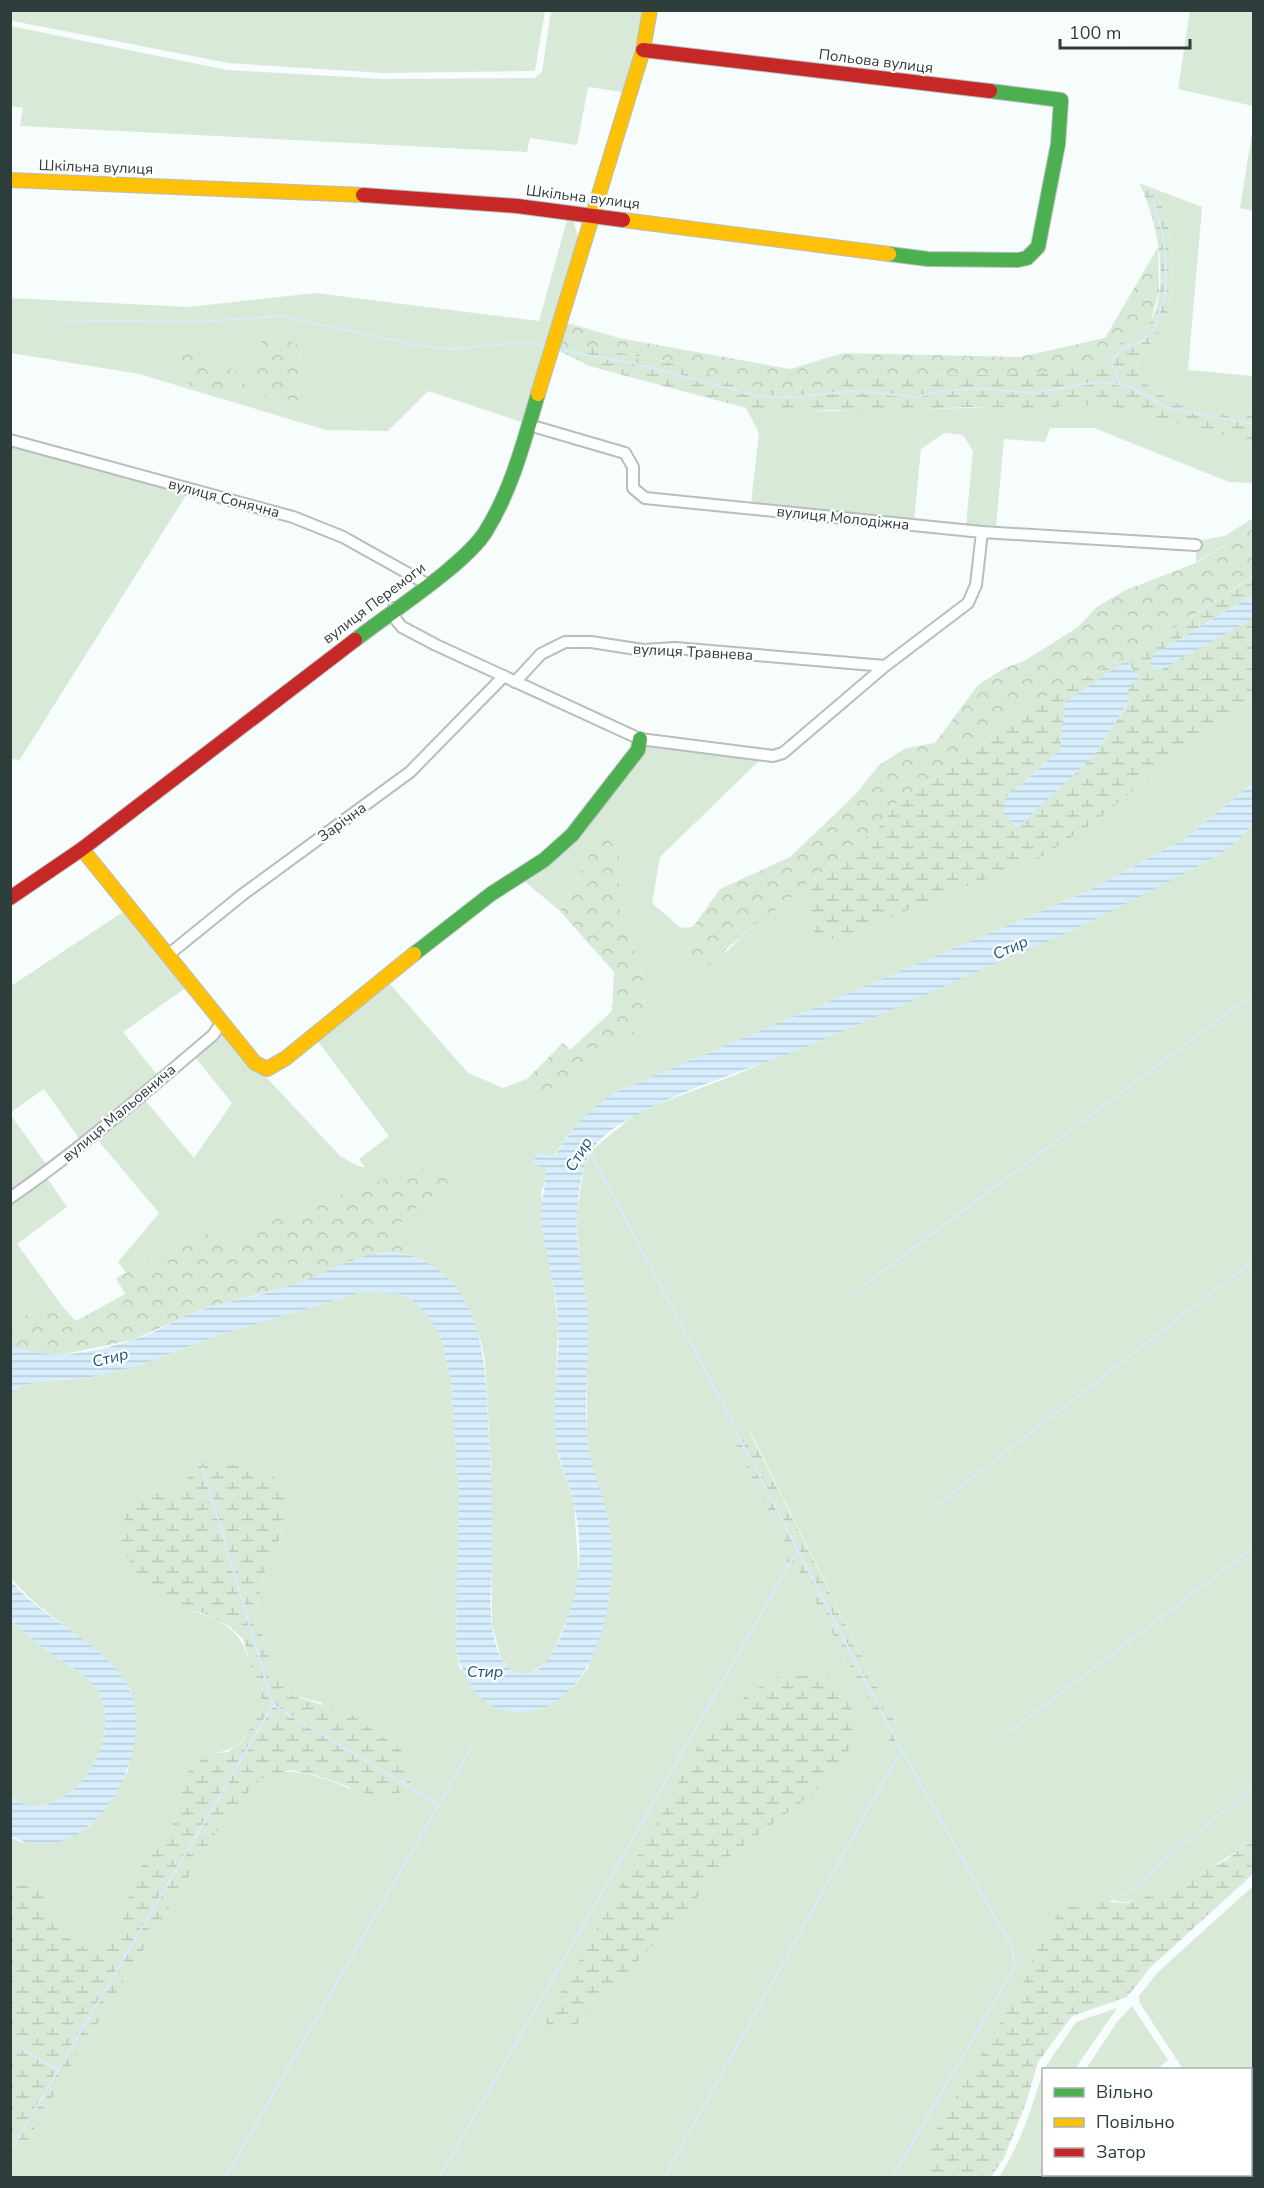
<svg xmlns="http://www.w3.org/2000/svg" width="1264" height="2188" font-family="'Nunito Sans',sans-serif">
  <defs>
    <pattern id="forest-crowns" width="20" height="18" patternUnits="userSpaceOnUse" patternTransform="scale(1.5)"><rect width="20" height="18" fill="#d8e9d7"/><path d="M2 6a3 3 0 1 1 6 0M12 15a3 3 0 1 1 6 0" fill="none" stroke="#bac9b9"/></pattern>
    <pattern id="wetland-marsh" width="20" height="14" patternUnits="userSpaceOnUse" patternTransform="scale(1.5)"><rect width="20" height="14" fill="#d8e9d7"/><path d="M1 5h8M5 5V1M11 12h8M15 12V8" fill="none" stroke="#bac9b9"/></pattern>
    <pattern id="water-rules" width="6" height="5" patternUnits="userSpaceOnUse" patternTransform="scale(1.5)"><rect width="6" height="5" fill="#d6edfb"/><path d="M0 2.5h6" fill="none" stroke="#b8ccd8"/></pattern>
  </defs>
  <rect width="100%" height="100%" fill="#f7fcfc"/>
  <!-- green -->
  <path fill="#d8e9d7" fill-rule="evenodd" d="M630,10L644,13L623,92L588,87L577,145L530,138L527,152L20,126L23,108L11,106L10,26L227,70L384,79L534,78L542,72L551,11Z
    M1190,10L1253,11V106L1178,89Z
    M10,11L11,10L545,11L535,71L384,73L228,63L18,22L11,20Z
    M1253,127V211L1240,208Z
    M1139,183L1202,207L1188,370L1253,376V416C1211,414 1169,408 1138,377C1136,345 1150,351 1161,329C1178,298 1175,233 1160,202C1156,194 1146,188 1139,183Z
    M567,220H573L579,240L524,423L428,391L388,431L326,430L139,374L11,353L10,298L189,307L315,293L539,321ZM266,331L301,346L298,397Z
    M1075,404L1119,408L1253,443V483L1229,482L1094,428H1050L1045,442L1004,439L996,527L966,525L973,451L963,435L944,433L921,449L914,521L751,504L759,433L746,408C819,414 892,410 965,408C1003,406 1036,411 1075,404Z
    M10,444L188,492L19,761L10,758Z
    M1253,518V529L1196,562V541L1225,536Z
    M1253,695V783L1186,838L1084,893L615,1093L599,1104L567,1136L546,1168L547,1175L541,1193L558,1322L555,1408L558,1455L574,1503L579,1577L574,1602L554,1650L547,1662L531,1673L520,1674L510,1669L501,1658L492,1624L491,1467L485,1360L480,1338L423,1261L407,1254L396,1239L400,1223L454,1178L370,1184L257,1224L237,1251L210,1231L126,1273L118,1262L159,1213L97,1139L144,1099L194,1158L232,1103L194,1056L222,1030L340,1156L360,1167H365L359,1159L389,1136L317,1040L389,983L468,1073L503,1088L527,1079L535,1096L570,1083L588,1065L634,1034L646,996L641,964L623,926L619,905V851L602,831L560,911L522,879L597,810L648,746L761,759L660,857L652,903L681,928L693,927L687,962L726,952L753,925L814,879L805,915L842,940L914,907L1040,858L1096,821Z
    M1253,824V1839C1223,1863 1168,1895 1130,1902C1125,1903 1118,1901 1112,1900L1032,1959L1019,1991L928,2162L932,2177H11V2170L66,2074L227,1815C237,1804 249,1785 262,1778C292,1763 323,1778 351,1789L322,1703L292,1695L276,1678L256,1615L263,1577L286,1525L203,1462L176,1490L149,1493L183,1609C248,1623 245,1648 263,1705C246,1735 246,1750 208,1754L181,1792L171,1831L130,1880L127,1909L109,1949C85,1950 65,1941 51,1920C46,1912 46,1897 44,1888L11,1883L10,1837L20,1842L50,1843L89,1827L113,1798L128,1771L136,1728L134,1705L130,1689L95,1650L34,1602L11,1579V1393L22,1385L51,1380L82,1379L135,1367L222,1334L362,1292L402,1294L416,1303L430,1318L440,1335L451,1380L459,1493L456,1648L460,1669L534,1710L549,1704L574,1686L588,1668L608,1600L612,1570L609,1522L591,1463L587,1436V1305L579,1263L577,1212L584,1167L592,1150L633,1116L661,1103L735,1075L1077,928L1217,856L1236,842ZM738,1433H751L902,1737L892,1744L798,1568H787L788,1548ZM747,1694L798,1805L731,1855L685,1911L577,2024L556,2030L546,2021Z
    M126,910L187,987L123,1032L158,1076L80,1140L44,1089L11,1112V986Z
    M10,1114L48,1167L10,1193Z
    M47,1178L67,1207L17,1244L63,1307L26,1315L11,1322L10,1203Z
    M10,1620C24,1631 36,1643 50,1653C66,1665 86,1672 97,1690C131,1749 52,1837 11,1795Z
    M1253,1886L1254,2177L1250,2178V2070L1183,2069L1139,2002V1996L1157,1973Z
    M1132,2006L1168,2060L1157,2069H1086L1117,2022Z
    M1117,2008L1075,2069H1044L1076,2022Z
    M1043,2071L1044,2174L1058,2175L1057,2177H999C1020,2145 1032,2108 1043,2071Z"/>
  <!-- forest -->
  <path fill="url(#forest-crowns)" d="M1158,247L1159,292L1150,324L1137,337L1121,342L1103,365L1029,374L849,377L820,387L778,390L724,381L687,365L592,348L556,349L564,322L619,338L790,369L844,353L1020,357L1105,338Z
    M266,331L301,346L298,397L309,408L295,413L258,393L257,354Z
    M187,347L237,372L245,385L240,395L191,386L175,364Z
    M1253,529V575L1249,579L1160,637L1068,687L1024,706L968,758L898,801L882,824L770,914L753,925L698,975L687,962L693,927L720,889L790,857L856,794L879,765L906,748L935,743L978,685L1003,669L1026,660L1078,627L1098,606L1126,590L1196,563Z
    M602,831L619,851V905L623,926L641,964L646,996L634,1034L588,1065L570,1083L542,1103L535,1096L527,1079L563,1043L570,1050L612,1011L614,972L560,911Z
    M412,1169H448L454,1178L400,1223L396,1239L407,1254L387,1252L363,1258L294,1285L205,1308L132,1340L60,1355H42L11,1346L10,1322L26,1315L63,1307L76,1321L125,1294L116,1278L210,1231L237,1251L257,1224Z"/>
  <!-- wetland -->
  <path fill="url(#wetland-marsh)" fill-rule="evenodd" d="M1139,183C1146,188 1156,194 1160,202C1175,234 1178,297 1161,329C1150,351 1136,345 1138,377C1169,408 1211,414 1253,416V443L1119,408L1075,404L1043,409L970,407L862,412L833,410L787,412L746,408L589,366L556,349L592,348L687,365L724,381L778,390L820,387L849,377L1029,374L1103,365C1108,358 1113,349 1120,343C1129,335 1142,338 1150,323C1171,287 1157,218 1139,183Z
    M1253,577V595L1153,655L1150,664L1159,670L1253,618V695L1096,821L1040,858L914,907L842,940L816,936L805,915L814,879L882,824L898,801L968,758L1024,706L1068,687L1160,637ZM1130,700L1093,757L1017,827L1005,798L1060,750Z
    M737,1433H750L902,1737L901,1749L892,1745L798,1569L787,1568L788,1548L734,1444Z
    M203,1462C234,1465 263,1465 286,1487V1525L263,1577L256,1615L276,1678L292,1695L352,1715L402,1751L412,1789L380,1798L319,1776L290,1770L261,1779L227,1815L66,2074L11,2170V1883L44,1888C46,1897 46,1912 51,1920C65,1941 85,1950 109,1949L127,1909L130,1880L171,1831L186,1774L208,1754L228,1752L243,1741L263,1705L243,1639L229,1626L203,1613L183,1609L141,1584L120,1542L126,1508L149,1493L176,1490Z
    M781,1675L828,1677L851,1706L853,1741L838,1771L798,1805L731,1855L686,1911L577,2024L556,2030L545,2022L700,1743L747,1694Z
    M1253,1839V1874L1151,1967L1127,1997L1072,2016L1038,2062L1026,2103L1004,2158L991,2177H932L928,2162L934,2134L1019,1991L1032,1959L1060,1910L1093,1901L1129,1903L1166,1889L1225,1861Z"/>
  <!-- water -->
  <path fill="url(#water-rules)" d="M1253,595V618L1159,671L1151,669L1150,664L1153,655Z
    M1126,661L1140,677L1128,689L1130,699L1093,757L1017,828L1003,813L1005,798L1060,750L1065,702Z
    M1253,783V824L1236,842L1217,856C1171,880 1125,905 1079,927C1053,940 1027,949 1001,961C939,989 876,1017 813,1044C755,1068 692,1085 636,1115C618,1124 592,1141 586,1162C575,1193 576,1227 579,1259C581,1275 586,1291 587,1308C590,1350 584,1393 587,1435C589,1466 604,1493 609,1524C621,1584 600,1711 519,1712C482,1713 462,1679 456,1648L459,1493L451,1380L440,1335L429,1318L416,1303L402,1294L362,1292L222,1334L135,1367L82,1379L51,1380L22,1385L11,1393V1346C27,1349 42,1356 59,1355C88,1353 122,1345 149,1334C168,1326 186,1314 207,1308C236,1299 267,1294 296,1284C326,1273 358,1253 390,1252C409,1252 427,1261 442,1273C488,1311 486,1385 489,1439C491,1477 493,1515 492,1553C492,1583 487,1615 496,1645C499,1656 505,1668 516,1672C546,1683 561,1637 568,1616C582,1581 582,1541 574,1504C568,1478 556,1456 555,1429C553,1393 560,1358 558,1322C557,1287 544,1253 541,1217C541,1200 547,1181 546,1168L533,1165L536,1154L555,1156C570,1129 589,1110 614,1093L1084,893L1186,838Z
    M10,1579C39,1619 111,1645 130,1691C157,1756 88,1877 11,1836V1795C52,1837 131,1749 97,1690C86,1672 66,1665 50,1653C36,1643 24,1631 11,1620Z"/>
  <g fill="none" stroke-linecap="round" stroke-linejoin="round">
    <!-- stream -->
    <path stroke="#d6edfb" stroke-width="2" d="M62,320L195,322L281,316L416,345L450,349L525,342L547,347
      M559,350L633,363L758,396L792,397L856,391L915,397L948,390L986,389L1033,393L1099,382L1129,386L1169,408L1254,424
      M1119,383L1111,361L1124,347L1141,342L1155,327L1165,293L1166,263L1162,230L1153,201
      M590,1152L734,1425
      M851,1295L1254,993
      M737,1433L901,1749L1013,1949L1014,1968L892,2178
      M203,1468L273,1705L439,1805
      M937,1505L1254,1260
      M1005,1735L1254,1547
      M1123,1896L1254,1785
      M10,2042L58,2070
      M10,2152L273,1705
      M225,2178L472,1747
      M439,2178L797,1551
      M664,2178L901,1750"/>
    <!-- street casing -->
    <g stroke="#b6bebe" stroke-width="14">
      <path id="street" d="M529,425L625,453L633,467V488L645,498L982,532L1196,545
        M10,440L293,517L343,537L427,584
        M394,608L396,620L402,627L436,645L640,739L773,756L783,753L885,666L968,603L976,585L982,532
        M515,682L541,654L565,642H591L643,650L675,648L885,666
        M168,955L242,895L410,772L504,676
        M10,1198C82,1148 147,1091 213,1035L222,1022
        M1126,2174L1128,2178"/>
    </g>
    <!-- fast casing -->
    <g stroke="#b6bebe" stroke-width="16">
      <path id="fast" d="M889,254L928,259L1018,260L1027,258L1038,247L1058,144L1061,100L990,91
        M355,640C388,614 466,564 486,531C512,489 524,441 538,394
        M414,954L491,894L544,860L572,835L638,750L640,739"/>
    </g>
    <!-- slow casing -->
    <g stroke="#b6bebe" stroke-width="16">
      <path id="slow" d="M10,180L363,195
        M623,220L889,254
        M538,394L643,50L650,10
        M82,849L255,1063L267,1069L286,1058L414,954"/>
    </g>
    <!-- jam casing -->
    <g stroke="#b6bebe" stroke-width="16">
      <path id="jam" d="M643,50L990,91
        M363,195L517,206L623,220
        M10,898L82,849L355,640"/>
    </g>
    <!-- street -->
    <use href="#street" stroke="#feffff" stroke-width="10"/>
    <!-- fast -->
    <use href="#fast" stroke="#4caf50" stroke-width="14"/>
    <!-- slow -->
    <use href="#slow" stroke="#ffc107" stroke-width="14"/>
    <!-- jam -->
    <use href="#jam" stroke="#c62828" stroke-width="14"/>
  </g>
  <g text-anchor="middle" stroke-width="4.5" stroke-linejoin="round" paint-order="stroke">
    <!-- street labels -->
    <g font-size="15" fill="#2d3d3b" stroke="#fff">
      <text transform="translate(876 61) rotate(7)" y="5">Польова вулиця</text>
      <text transform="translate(96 167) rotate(2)" y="5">Шкільна вулиця</text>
      <text transform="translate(583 197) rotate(7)" y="5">Шкільна вулиця</text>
      <text transform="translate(224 498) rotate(15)" y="5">вулиця Сонячна</text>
      <text transform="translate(843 518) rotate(6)" y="5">вулиця Молодіжна</text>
      <text transform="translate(374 603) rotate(-37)" y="5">вулиця Перемоги</text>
      <text transform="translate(693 652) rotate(3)" y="5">вулиця Травнева</text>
      <text transform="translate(342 822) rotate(-36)" y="5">Зарічна</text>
      <text transform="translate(119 1113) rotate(-40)" y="5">вулиця Мальовнича</text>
    </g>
    <!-- water labels -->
    <g font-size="16" font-style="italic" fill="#1c5677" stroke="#fff">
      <text transform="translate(1010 947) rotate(-24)" y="6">Стир</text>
      <text transform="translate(578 1154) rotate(-59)" y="6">Стир</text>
      <text transform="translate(110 1357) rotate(-14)" y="6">Стир</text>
      <text x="485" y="1677">Стир</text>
    </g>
  </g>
  <!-- border -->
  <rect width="1264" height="2188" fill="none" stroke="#2d3d3b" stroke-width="24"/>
  <!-- legend -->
  <rect x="1042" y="2068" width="210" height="108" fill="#ffffff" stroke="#abb1b1" stroke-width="1.5"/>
  <rect x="1054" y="2088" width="30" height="9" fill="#4caf50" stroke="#abb1b1" stroke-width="1.5"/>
  <text x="1096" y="2098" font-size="18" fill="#2d3d3b">Вільно</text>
  <rect x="1054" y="2118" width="30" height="9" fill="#ffc107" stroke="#abb1b1" stroke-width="1.5"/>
  <text x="1096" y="2128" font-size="18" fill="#2d3d3b">Повільно</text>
  <rect x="1054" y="2148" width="30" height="9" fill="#c62828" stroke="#abb1b1" stroke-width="1.5"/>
  <text x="1096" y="2158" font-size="18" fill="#2d3d3b">Затор</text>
  <!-- scale -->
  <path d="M1060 39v9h130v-9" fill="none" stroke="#2d3d3b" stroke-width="3"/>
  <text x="1069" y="39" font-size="18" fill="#2d3d3b" stroke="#ffffff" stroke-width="4.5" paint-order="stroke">100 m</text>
</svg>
